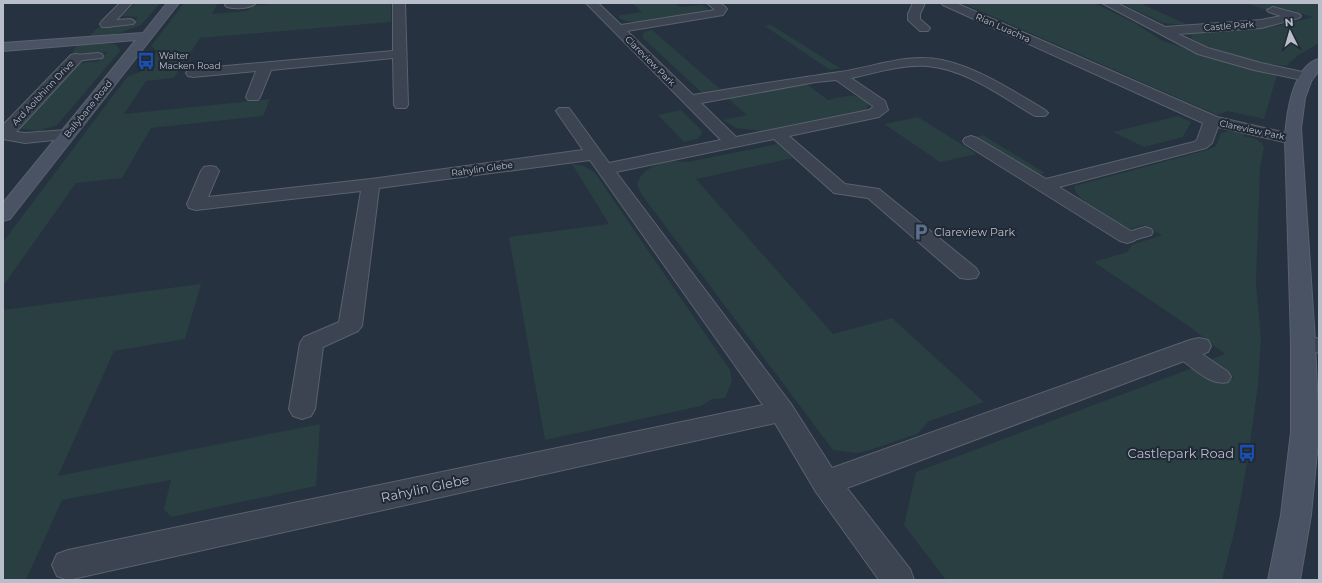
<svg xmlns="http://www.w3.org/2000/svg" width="1322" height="583" font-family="Montserrat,sans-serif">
  <rect width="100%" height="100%" fill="#273240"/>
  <!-- green -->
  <path fill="#293f41" d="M135,3H160L141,25L116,34L88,37L99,27L132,25L138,17L122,16Z
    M184,3H218L212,14L247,11L253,6L277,3H391V22L200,38L174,78L146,81L124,114L270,99L263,116L151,128L122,178L76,183L3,286V242L127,77L142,71L157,51L151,46Z
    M632,3H675L680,7L701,5L708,8L707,11L700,12L635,22L626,21L620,19L619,16L620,15L642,12Z
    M962,3H1094L1133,22L1163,41L1217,59L1277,75L1264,119L1228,111L1217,115Z
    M1121,3H1140L1188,25L1163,23Z
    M1246,3H1319V43L1299,55L1286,66C1261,64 1212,51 1191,38L1192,36L1186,34L1277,26L1313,17L1276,7L1266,10Z
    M771,25L840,68L830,70L765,26Z
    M652,30L720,89L701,92L642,37L644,32Z
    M106,43L115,44L121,50L57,125L38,131L22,129V125L80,63L99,61L107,52L72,54L77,44Z
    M805,83L828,100C841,97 860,91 869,105L865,110L859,112L763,131L736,128L723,120L747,115L727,98Z
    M681,110L702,131L701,135L697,139L684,142L658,115Z
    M1178,116L1191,122L1183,137L1144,147L1113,132Z
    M918,117L977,154L940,162L884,124Z
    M1229,131L1245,133L1244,136L1256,139L1262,143L1264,148L1260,167L1256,283L1261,339L1258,385L1248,458L1235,529L1222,580H946L904,525L916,472L1195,367L1219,384L1234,378L1210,360L1225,354L1190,327L1094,262L1127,252L1132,245L1162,235L1144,225L1130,229C1116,221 1075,202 1074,186L1207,150L1216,146L1221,133Z
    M983,135L1045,173L1034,176L973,138Z
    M777,144L793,158L696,179L833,334L892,318L984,402L929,421L917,434L870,450L857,453L833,450L642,195L637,185C642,164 670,159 688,162Z
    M572,164L584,166L595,173L730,370L732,381L725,398L712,399L701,406L545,440L509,237L609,224Z
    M201,284L185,339L114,351L58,476L320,424L316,486L171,517L164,509L171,480L62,500L26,580H3V310Z"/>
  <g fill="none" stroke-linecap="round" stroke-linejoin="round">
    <!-- lane casing -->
    <g stroke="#59626d" stroke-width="2">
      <path id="lane" d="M130,19L133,20L135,22L133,24L106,27L101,24L106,21Z
        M98,53L102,54L103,56L102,58L76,61L71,58L76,55Z
        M1145,227L1151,229L1153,232L1151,235L1127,242L1121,240L1119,237L1121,234Z
        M1303,334L1319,339V353L1296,346L1293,341L1296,336Z
        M1185,345L1192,347L1228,372L1231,377L1228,382C1211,387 1192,367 1178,357L1175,352L1178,347Z"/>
    </g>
    <!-- street casing -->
    <g stroke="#59626d" stroke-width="2">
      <path id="street" d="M120,3H132L110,27H102L100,24L102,21Z
        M227,3H256C251,9 234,9 227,7L225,5Z
        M393,3H405L408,105L406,108H396L394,105L393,58L271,70L260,97L258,100H248L246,97L256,71L193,77L188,76L186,73L188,70L193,69L393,51Z
        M586,3H598L621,25L715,10L707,3C715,3 722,2 727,9L723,15L627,31L693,95C742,87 791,79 840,72C874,67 907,53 942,60C979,68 1013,91 1045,110L1048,113L1045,116H1035C1002,97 966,69 927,66C902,64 875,73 851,78L885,101L888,110L879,117L789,136L845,184L879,189L976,268L979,273L976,278L968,279L960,278L868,198L834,193L774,139L616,172L791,404L832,468L1190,340L1199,338L1208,340L1211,346L1208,352L847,488L910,569L914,580H879L816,492L775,423L68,580L57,576L52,565L57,554L68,550L763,405L590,160L379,188L362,326L358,331L323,347L315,409L311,416L302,419L293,416L289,409L300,343L304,337L339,322L361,191L196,210L189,208L187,204L201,171L204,167L210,166L216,167L219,171L208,197L371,179L583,150L556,111L559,108H569L609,163L721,140ZM836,80L873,106L872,108L869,110L736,137L701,103L816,82Z
        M913,3H925L920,14V19L930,28L928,31H920L908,20V14Z
        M941,3H956L1217,117L1299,136L1301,139L1299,142L1293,144L1218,127L1212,143L1206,148L1059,187L1134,233L1137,237L1134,241L1127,243L1120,241L965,144L963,141L965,138L971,136L977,138L1046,179L1194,142L1197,140L1203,123L943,5Z
        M1102,3H1117L1165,27L1261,20L1281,16L1269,12L1267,10L1273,7L1299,14L1301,16L1299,18L1261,28L1178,34L1208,48L1261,63L1312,74L1314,77L1312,80L1307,81L1254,70L1198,54Z
        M76,54L81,55L83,58L81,61L16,132L25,133L67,130L73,132L75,135L73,138L25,143L3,139L4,124L71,55Z"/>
    </g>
    <!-- secondary casing -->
    <g stroke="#59626d" stroke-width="2">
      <path id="secondary" d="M167,3H179L10,219L3,221V203L136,40L3,51V43L143,33Z
        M1319,59V71L1312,79L1305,98L1301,128L1315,341L1319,432L1311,515L1300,580H1268L1281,515L1291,432V341L1285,139C1286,117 1292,66 1319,59Z"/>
    </g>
    <!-- lane -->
    <use href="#lane" fill="#3b4450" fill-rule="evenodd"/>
    <!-- street -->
    <use href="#street" fill="#3b4450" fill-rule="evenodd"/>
    <!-- secondary -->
    <use href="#secondary" fill="#495363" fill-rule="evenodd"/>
  </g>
  <!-- icons -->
  <defs>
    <g id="bus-bare" transform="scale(1.38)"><path d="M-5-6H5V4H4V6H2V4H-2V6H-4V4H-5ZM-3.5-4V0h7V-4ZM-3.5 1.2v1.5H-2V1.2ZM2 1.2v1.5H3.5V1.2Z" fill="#1a4fb4" stroke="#202935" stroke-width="2.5" paint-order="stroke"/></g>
    <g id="parking-bare" transform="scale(1.38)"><path d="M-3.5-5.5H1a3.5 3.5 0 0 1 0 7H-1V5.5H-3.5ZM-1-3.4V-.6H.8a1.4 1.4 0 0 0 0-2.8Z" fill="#5c6f8a" stroke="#202935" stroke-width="2.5" paint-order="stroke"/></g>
  </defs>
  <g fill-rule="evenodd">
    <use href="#bus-bare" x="146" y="61"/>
    <use href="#parking-bare" x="921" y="232"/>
    <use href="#bus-bare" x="1247" y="453"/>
  </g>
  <g text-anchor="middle" stroke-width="4" stroke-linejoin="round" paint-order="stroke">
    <!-- far-street labels -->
    <g font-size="9" fill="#b8bfca" stroke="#202935">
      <text transform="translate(1229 26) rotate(-4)" y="3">Castle Park</text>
      <text transform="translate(1003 28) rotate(24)" y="3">Rian Luachra</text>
      <text transform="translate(650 61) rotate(45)" y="3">Clareview Park</text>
      <text transform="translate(43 93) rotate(-47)" y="3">Ard Aoibhinn Drive</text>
      <text transform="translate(88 109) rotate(-51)" y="3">Ballybane Road</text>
      <text transform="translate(1252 130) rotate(12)" y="3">Clareview Park</text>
      <text transform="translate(482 169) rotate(-8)" y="3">Rahylin Glebe</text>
    </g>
    <!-- far-poi labels -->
    <g font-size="9" fill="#b8bfca" stroke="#202935" text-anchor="start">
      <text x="159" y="59">Walter<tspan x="159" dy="10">Macken Road</tspan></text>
    </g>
    <!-- poi labels -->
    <g font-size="11" fill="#b8bfca" stroke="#202935" text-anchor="start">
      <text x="934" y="236">Clareview Park</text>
    </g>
    <!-- near-poi labels -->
    <g font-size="13" fill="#b8bfca" stroke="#202935" text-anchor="end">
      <text x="1234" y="458">Castlepark Road</text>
    </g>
    <!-- near-street labels -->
    <g font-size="13" fill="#b8bfca" stroke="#202935">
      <text transform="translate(425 488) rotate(-12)" y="5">Rahylin Glebe</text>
    </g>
  </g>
  <!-- border -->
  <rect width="1322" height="583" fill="none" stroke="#b8bfca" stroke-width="8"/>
  <!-- north arrow -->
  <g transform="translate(1290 32) rotate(355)" stroke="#202935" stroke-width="3" paint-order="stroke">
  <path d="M0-3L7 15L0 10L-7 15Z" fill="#b8bfca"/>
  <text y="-6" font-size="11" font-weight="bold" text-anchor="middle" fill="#b8bfca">N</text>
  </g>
</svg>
